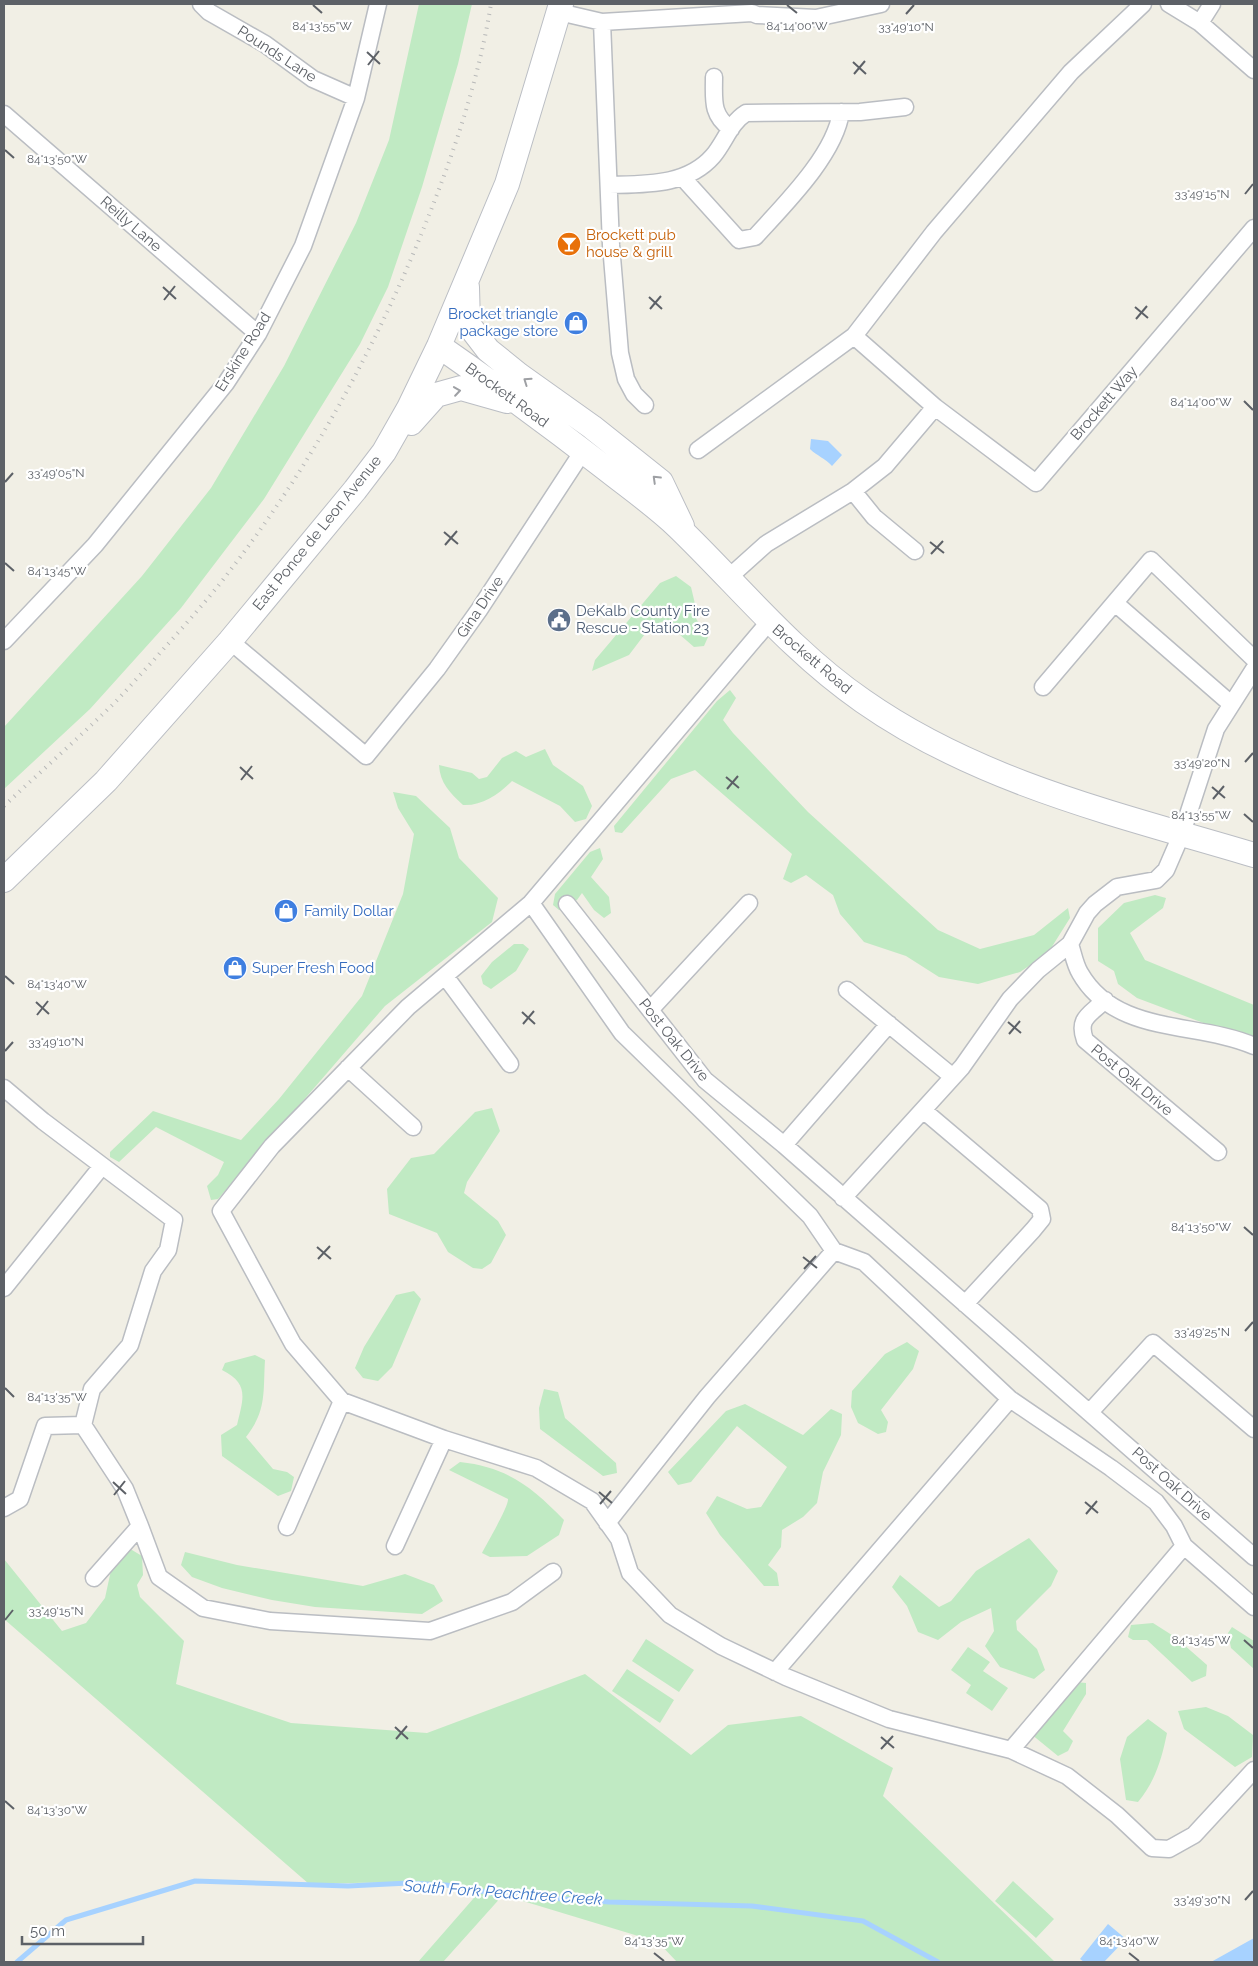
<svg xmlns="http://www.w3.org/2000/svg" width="1258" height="1966" font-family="Raleway,sans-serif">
  <rect width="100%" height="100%" fill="#f1efe5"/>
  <!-- green -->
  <path fill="#c0eac3" d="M419,4H472L458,64L422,187L388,287L360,344L264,499L181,608L90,709L4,789V727L142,576L211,488L284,366L356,223L389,140Z
    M676,576L691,587L695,604V617L708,637L704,646L694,647L664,621L651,626L629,655L592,671L595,660L660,583Z
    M730,690L736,698L723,720L733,733L808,812L938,930L980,949L1034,935L1068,908L1070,918L1048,953L1020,972L978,984L939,977L906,956L864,942L840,914L833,895L806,875L791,883L783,879L792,854L695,770L671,779L622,833L615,832L614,826L717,701Z
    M545,749L553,765L583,786L592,806L586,819L575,822L560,806L512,781C499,794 482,806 463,805C450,793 440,783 439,765L472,773L479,779L487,777L502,758L516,751L526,757Z
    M393,792L416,796L450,828L459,858L498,898L492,922L385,1006L218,1199L211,1200L207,1186L218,1175L224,1162L156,1127L119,1162L110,1157V1152L153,1111L241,1140L279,1099L362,996L403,894L414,834L398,808Z
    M600,848L603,859L591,877L609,897L611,913L604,918L594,910L582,893L577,900L559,910L553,905L555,894L590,852Z
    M1155,895L1166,898L1163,908L1130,933L1145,960L1254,1005V1042L1137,998L1118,984L1114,971L1098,961V928L1124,903Z
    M514,944H523L529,949L516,971L491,989L483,984L481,976L492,962Z
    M492,1108L500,1131L467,1182L464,1193L498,1221L506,1235L491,1263L482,1269L473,1268L448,1252L437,1233L389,1214L387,1189L411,1158L434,1154L475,1112Z
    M414,1291L421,1299L392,1367L378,1381L363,1378L355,1368L364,1347L396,1295Z
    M907,1342L919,1351L913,1369L881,1410L888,1422L886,1432L878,1434L858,1423L851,1407L852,1391L885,1354Z
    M255,1355L265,1360C263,1392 267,1410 246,1437L273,1469L287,1472L294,1477L291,1491L278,1496L222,1456L221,1435L237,1425C243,1399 250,1384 222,1370L225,1363Z
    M544,1389L558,1392L565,1418L616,1463L617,1473L603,1476L540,1429L539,1408Z
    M745,1404L803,1435L831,1409L842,1414L841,1435L823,1472L817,1503L803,1517L782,1530L781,1547L768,1565L777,1573L779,1586H764L720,1535L706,1513L717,1496L747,1509L761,1507L787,1467L737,1426L691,1482L678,1485L668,1472L726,1411Z
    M460,1462C507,1467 532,1487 564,1520L559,1535L527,1556L490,1557L482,1553C487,1543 509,1506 508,1499L449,1470Z
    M1029,1538L1058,1571L1051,1586L1016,1621L1017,1630L1037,1649L1045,1670L1034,1679L1000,1667L985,1646L994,1631L991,1608L961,1622L938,1640L918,1632L907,1606L892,1587L900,1575L939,1607L951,1601L976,1571Z
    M127,1547L142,1556L143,1575L137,1585L140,1597L184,1641L176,1684L291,1723L427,1733L585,1674L691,1755L728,1725L801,1716L893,1768L883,1796L1055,1962H677L658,1942L503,1895L443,1962H418L480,1891C423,1880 367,1883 309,1884L4,1619V1559L62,1631L86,1623L105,1598L113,1561Z
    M185,1552L237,1565L363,1586L405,1574L434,1585L443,1601L422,1614L315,1607L272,1600L222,1588L192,1577L181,1565Z
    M1153,1623L1175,1637L1207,1665L1206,1676L1192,1682L1147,1640H1133L1128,1637L1131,1625Z
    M1232,1627L1254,1641V1669L1231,1648L1228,1633Z
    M646,1639L694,1670L679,1692L632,1661Z
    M968,1647L990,1662L983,1671L1008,1688L992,1711L966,1693L971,1685L951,1670Z
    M627,1669L674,1700L660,1723L612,1691Z
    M1076,1682L1086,1683V1694L1063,1731L1073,1741L1068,1751L1058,1756L1031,1734Z
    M1206,1707L1228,1716L1253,1735L1252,1757L1235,1767L1184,1729L1178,1711Z
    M1148,1719L1167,1733C1162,1758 1155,1782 1138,1802L1126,1800L1120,1759L1127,1737Z
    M1013,1881L1054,1919L1036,1938L995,1901Z"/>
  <!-- water -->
  <path fill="#a7d2ff" d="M811,439L828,441L842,455L832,466C825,458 817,456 810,449Z
    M1108,1924L1126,1939L1104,1962H1084L1080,1959Z
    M1254,1938V1962H1211Z"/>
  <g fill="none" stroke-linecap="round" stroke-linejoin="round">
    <!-- stream -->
    <path stroke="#a7d2ff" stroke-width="5" d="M17,1962L66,1920L195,1881L348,1886L409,1883L446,1885L503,1895L609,1902L752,1906L863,1921L938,1962"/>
    <!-- street casing -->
    <g stroke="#babdc2" stroke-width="19">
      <path id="street" d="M201,4L209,12L265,44L313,79L356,98
        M1169,4L1200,23L1212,4
        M559,12L602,22L752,13L757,15L816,18L881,4
        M602,22L611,245L620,353L626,379L634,394L645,405
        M1200,23L1254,70
        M714,77C714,100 711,115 731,129
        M4,114L258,334
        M683,178L739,240L755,237C784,205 835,155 841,112
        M609,185C645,184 687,186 713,156C725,142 730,123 746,113L860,112L905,107
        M935,407L854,336L934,232L1071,72L1143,4
        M698,450L854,336
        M853,491L874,517L915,551
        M727,579L766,544L853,491L885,466L935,407L1036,483L1254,228
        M1115,603L1231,704
        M769,622L531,903L408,1007L272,1146L221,1211L293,1344L342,1401L444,1439L536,1468L592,1501L619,1539L630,1573L670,1615L721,1646L786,1677L889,1719L1011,1750L1067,1776L1117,1815L1152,1848L1169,1849L1194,1835L1254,1770
        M4,641L95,545L226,383L258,334L303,246L356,98L378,4
        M230,641L366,756L437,669L479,610L583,451
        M1043,687L1151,560L1254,659
        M531,903L622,1033L810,1216L834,1251
        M567,904L705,1080L784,1145L1254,1557
        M1070,944C1073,953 1075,965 1080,973C1116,1036 1197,1021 1254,1046
        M445,976L510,1064
        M847,990L953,1077
        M1105,1000C1090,1015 1077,1018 1085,1040L1218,1152
        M650,1010L749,903
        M348,1068L413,1127
        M4,1088L43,1121L174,1220L168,1250L153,1271L130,1345L92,1389L83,1425
        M923,1110L1040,1209L1042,1219L1033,1230L965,1304
        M784,1145L889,1024
        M843,1198L962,1067L1010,999L1038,970L1070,944L1087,913L1095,904L1117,887L1156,880L1166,870L1182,833L1216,729L1254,669
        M4,1288L102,1166
        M1090,1412L1153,1343L1254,1429
        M4,1508L20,1499L45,1426L83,1425L125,1489L140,1526L94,1578
        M607,1523L707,1397L834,1251L864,1262L1010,1399L1111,1468L1156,1502L1174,1526L1184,1546L1254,1607
        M140,1526L159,1577L203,1608L270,1621L430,1631L512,1602L553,1572
        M287,1527L342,1401
        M395,1546L444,1439
        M775,1672L1010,1399
        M1011,1750L1184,1546"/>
    </g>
    <!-- secondary casing -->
    <g stroke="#bbbec4" stroke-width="26">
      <path id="secondary" d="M467,287L468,324L488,350L519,375L592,427L661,482L682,526
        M439,346C495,385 551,426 605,468C629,487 655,505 678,527C739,586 792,652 863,701C980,783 1120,815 1254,855
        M411,423L436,395L461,388L507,401
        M4,880L106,781L230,641L355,490L384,452L409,408L439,346L507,184L561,4"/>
    </g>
    <!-- street -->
    <use href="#street" stroke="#fff" stroke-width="16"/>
    <!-- secondary -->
    <use href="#secondary" stroke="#fff" stroke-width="24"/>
    <!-- rail -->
    <path stroke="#b7b8b8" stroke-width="4" stroke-dasharray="1 6" stroke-linecap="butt" d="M4,806C38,774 73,743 106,711C122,696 137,678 152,662C174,637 197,612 218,586C306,475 375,351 427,220C455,150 479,78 491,4"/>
  </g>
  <!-- one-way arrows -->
  <defs><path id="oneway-chevron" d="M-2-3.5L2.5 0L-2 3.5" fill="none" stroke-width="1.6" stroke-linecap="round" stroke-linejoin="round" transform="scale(1.25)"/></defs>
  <g stroke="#9ea0a4">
    <use href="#oneway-chevron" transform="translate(527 381) rotate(-145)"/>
    <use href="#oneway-chevron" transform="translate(457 391) rotate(-8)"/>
    <use href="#oneway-chevron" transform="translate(656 479) rotate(-136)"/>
  </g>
  <!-- ticks -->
  <path fill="none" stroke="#5d6167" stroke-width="2" d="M313,5L322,13M787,5L797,13M906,14L914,5M367,52L380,64M853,62L866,74M368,65L379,51M854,74L865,61M5,150L14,158M1245,194L1253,184M163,287L176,299M649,297L662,309M164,300L175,286M1135,307L1148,318M650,309L661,296M1136,319L1147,306M1244,401L1253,410M5,482L13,473M444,532L458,544M930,542L944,553M445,545L457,531M931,554L943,541M5,563L14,571M1245,762L1253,753M240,767L253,779M726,777L739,788M241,780L252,766M1212,787L1225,798M727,789L738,776M1213,799L1224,786M1244,814L1253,822M5,976L14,984M36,1002L49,1014M522,1012L535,1024M37,1015L48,1001M1008,1022L1021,1033M523,1024L534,1011M1009,1034L1020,1021M5,1051L13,1042M1244,1227L1253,1235M317,1247L331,1259M803,1257L817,1268M318,1259L330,1246M804,1269L816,1256M1245,1331L1253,1322M5,1388L14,1397M113,1482L126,1494M599,1492L612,1503M114,1495L125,1481M1085,1502L1098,1513M600,1504L611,1491M1086,1514L1097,1501M5,1620L13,1610M1244,1640L1253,1648M395,1727L408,1739M881,1737L894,1748M396,1739L407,1726M881,1749L893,1736M5,1801L14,1809M1245,1900L1253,1891M654,1953L664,1961M1129,1953L1139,1961"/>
  <!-- icons -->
  <defs>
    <g id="bar-disc" transform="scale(1.25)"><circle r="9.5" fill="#e8710a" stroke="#fff"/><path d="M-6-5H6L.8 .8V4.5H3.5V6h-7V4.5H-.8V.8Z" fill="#fff"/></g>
    <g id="shop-disc" transform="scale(1.25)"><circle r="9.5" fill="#3f7fe0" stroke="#fff"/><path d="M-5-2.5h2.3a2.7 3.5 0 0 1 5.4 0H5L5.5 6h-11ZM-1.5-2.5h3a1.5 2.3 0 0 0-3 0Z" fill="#fff"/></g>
    <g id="civic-disc" transform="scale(1.25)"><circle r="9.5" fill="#5c6f8a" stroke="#fff"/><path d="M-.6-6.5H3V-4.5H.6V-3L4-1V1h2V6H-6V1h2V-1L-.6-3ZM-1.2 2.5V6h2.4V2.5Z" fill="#fff"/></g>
  </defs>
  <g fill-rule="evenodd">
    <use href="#bar-disc" x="569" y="244"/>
    <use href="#shop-disc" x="576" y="323"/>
    <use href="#civic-disc" x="559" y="620"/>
    <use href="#shop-disc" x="286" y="911"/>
    <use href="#shop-disc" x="235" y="968"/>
  </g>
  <g text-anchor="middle" stroke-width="4.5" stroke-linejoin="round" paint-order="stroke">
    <!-- street labels -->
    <g font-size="15" fill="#5d6167" stroke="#fff">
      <text transform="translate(277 54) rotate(33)" y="5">Pounds Lane</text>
      <text transform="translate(131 224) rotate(41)" y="5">Reilly Lane</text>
      <text transform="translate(243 352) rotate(-58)" y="5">Erskine Road</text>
      <text transform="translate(507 395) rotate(36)" y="5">Brockett Road</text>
      <text transform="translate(1104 403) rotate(-49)" y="5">Brockett Way</text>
      <text transform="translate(317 533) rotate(-51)" y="5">East Ponce de Leon Avenue</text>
      <text transform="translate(480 607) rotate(-56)" y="5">Gina Drive</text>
      <text transform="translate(812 659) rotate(40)" y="5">Brockett Road</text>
      <text transform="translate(674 1040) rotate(51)" y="5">Post Oak Drive</text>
      <text transform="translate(1132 1080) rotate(40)" y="5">Post Oak Drive</text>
      <text transform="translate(1172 1484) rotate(42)" y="5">Post Oak Drive</text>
    </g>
    <!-- food labels -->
    <g font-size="15" fill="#c56008" stroke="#fff" text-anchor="start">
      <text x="586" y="240">Brockett pub<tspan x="586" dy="17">house &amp; grill</tspan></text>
    </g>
    <!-- shop labels -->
    <g font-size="15" fill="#366cbe" stroke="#fff" text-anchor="start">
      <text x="558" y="319" text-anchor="end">Brocket triangle<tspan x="558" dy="17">package store</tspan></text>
      <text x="304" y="916">Family Dollar</text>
      <text x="252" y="973">Super Fresh Food</text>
    </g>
    <!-- service labels -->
    <g font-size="15" fill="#4e5e75" stroke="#fff" text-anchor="start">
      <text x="576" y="616">DeKalb County Fire<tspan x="576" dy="17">Rescue - Station 23</tspan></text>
    </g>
    <!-- water labels -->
    <g font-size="16" font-style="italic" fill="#3c75c5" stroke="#fff">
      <text transform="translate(503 1892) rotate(4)" y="6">South Fork Peachtree Creek</text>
    </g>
  </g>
  <g font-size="12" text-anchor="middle" fill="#5d6167" stroke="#fff" stroke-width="4.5" stroke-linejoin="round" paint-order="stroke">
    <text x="322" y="30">84°13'55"W</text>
    <text x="797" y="30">84°14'00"W</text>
    <text x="906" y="31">33°49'10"N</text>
    <text x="57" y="163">84°13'50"W</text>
    <text x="1202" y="198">33°49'15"N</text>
    <text x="1201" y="406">84°14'00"W</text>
    <text x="56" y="477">33°49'05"N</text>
    <text x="57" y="575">84°13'45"W</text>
    <text x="1202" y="767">33°49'20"N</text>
    <text x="1201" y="819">84°13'55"W</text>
    <text x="57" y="988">84°13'40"W</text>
    <text x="56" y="1046">33°49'10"N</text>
    <text x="1201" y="1231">84°13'50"W</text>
    <text x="1202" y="1336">33°49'25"N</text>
    <text x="57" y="1401">84°13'35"W</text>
    <text x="56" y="1615">33°49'15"N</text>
    <text x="1201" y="1644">84°13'45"W</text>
    <text x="57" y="1814">84°13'30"W</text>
    <text x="1202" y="1904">33°49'30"N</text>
    <text x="654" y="1945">84°13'35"W</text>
    <text x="1129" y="1945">84°13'40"W</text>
  </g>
  <!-- border -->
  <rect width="1258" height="1966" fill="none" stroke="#5d6167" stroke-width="10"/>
  <!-- scale -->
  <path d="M22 1936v8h121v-8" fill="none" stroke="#5d6167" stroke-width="2.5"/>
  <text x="30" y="1936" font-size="15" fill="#5d6167" stroke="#ffffff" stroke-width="4" paint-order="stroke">50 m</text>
</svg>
